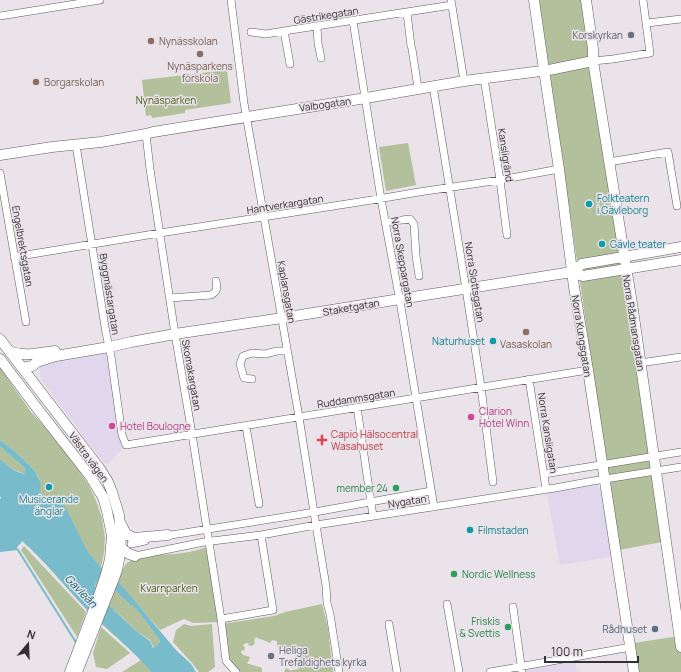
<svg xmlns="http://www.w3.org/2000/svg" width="681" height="672" font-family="Manrope,sans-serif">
  <rect width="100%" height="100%" fill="#eae3e9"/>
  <!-- commercial -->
  <path fill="#e1d7ec" d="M110,351L126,445L107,465L96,453L41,380L39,366L52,361Z
    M598,484L599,488L606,487L617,556L560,565L547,494Z
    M574,657L577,672H522L521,666Z"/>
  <!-- green -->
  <path fill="#b2c19c" d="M539,0H581L662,542L619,550Z
    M227,70L231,103L185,110V113L152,118L151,115L146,116L142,80Z
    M408,143L416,185L386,191L379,147Z
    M0,368L31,412L45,427L67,455L88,484L95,498L102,518L105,538L104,553L101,567L88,552L61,503L52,499L49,498L42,495L40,493V490L41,483L36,472L17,453L0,440Z
    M0,446L12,457L25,468L24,474C15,470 7,467 0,459Z
    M24,546L86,612L77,637L21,550Z
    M207,547L219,622L193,623L184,619L160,630L118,583C120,576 122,568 127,563C138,554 169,555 183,553C191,552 199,549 207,547Z
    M98,580C112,585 120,595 130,605L132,604L142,616L160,641L158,644L154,648L150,640L135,630L119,614L104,602L97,594L95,584Z
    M322,604L328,628L333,672H284L286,668L292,671V670L299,669L298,668L300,662H299L295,658L298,651L291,649V648L290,649L284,647L283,646V647L277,645V641L272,640L270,643L265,641L264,640H263L257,638V637L255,638L254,645H253L252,646L248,645L249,643H247L244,644L243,646L245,647L244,651L242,650L241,652L243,655L250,657L248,662H247L248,664H249L256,666V667L257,666L262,668V672H236L226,661L221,624L274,616L285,612Z
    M184,624L191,626L212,624L215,667L208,672H199L192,663L173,642L176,630Z
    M101,627L130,653L107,669L96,667L93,653Z
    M679,636L681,645V672H639L634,643Z
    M141,660L151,672H122Z"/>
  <!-- water -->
  <path fill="#78bbca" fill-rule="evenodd" d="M0,440L17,453L36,472L37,475L41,483L40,493L46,498L52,499L64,505L88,552L101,567L122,586L176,650L191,664L196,672H151C132,649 108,631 87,610C65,587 46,562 22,541L21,543L17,547L18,550L0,552V499L1,498L0,496V459C7,466 14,471 24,474L25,468L12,457L0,446ZM99,580C112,585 120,595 130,605H132L142,616L160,641L158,644L153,648L150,641L135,630L112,608L104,602L96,590L95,584Z"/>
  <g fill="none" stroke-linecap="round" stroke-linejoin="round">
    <!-- stream -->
    <path stroke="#78bbca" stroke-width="2" d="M18,550L77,644"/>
    <!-- street casing -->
    <g stroke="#605b60" stroke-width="8">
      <path id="street" d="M231,0L244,103L299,417L316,525L326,586L327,603L330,614L339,672
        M451,0L464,81
        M407,13L411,46
        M0,16L100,0
        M353,21L381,199L401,307L434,507
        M647,23L681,19
        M317,27L318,43L321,58
        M284,31L290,64
        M251,32L266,34L284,31L452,5
        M412,49L418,88
        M593,61L613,59L650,53L643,0
        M484,78L500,180L507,235
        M433,86L466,289L481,387L493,482
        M146,134L150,169L175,334L192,434L221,619L226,661L236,672
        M76,145L106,333L111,356L122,435L126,445L588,370
        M609,162L668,152L677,206
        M0,173L26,322
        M385,223L394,221L410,219L414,224L416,256L419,276
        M14,257L160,233L372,200L419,192L500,180L559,169
        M170,298L211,295C218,291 217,288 216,281
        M640,363L681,357
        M252,379L244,378L240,364L243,356L252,353L265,354L277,351H287
        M529,379L546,489
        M357,407L373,516
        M246,426L259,504
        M544,474L681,452
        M165,536L315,512L431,491
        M131,544L145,541
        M135,556L204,542L261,535L316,525L555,488L593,481L681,467
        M447,604L459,672
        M513,607L522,672
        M221,619L273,610L261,535
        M389,624L397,672
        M490,672L631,647"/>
    </g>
    <!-- secondary casing -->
    <g stroke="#605b60" stroke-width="11">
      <path id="secondary" d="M534,0L544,70L559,169L574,287L588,370L634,672
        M586,0L593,49V61L633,310L681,647
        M0,155L52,147L101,142L146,134L153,132L366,98L464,81L549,70L593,61
        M572,272L582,264L681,247
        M0,339L100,469L108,482L112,492L119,515L121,535L120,554L117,570L113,581L77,672
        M9,351C24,357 40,353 55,351
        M0,359L40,412L90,476L103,497L107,511L112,536L110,559L106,574L97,601L70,672
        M22,368L32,366L37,362L43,360L56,356L109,347L131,342L175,334L282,318L400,299L572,272L583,276L681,260
        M121,524L126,534L134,538L168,535
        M118,545L129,554L135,556"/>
    </g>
    <!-- street -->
    <use href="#street" stroke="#fff" stroke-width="7"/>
    <!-- secondary -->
    <use href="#secondary" stroke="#fff" stroke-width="10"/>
  </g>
  <!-- markers -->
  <g fill="#6b7280" stroke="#eae3e9" stroke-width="1.5">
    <circle cx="631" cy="35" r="4"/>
    <circle cx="271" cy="656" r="4"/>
  </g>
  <g fill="#8d6e63" stroke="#eae3e9" stroke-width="1.5">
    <circle cx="151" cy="41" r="4"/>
    <circle cx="200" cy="54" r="4"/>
    <circle cx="36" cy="82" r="4"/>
    <circle cx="526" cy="332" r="4"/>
  </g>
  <g fill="#0f9aa8" stroke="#eae3e9" stroke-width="1.5">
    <circle cx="589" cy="204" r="4"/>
    <circle cx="602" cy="244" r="4"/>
    <circle cx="493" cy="341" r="4"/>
    <circle cx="49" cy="487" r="4"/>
    <circle cx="470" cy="530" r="4"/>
  </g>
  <g fill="#d1479c" stroke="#eae3e9" stroke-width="1.5">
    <circle cx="471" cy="417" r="4"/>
    <circle cx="112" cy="426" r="4"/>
  </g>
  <path fill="#e0444e" stroke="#eae3e9" stroke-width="1.5" d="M320 434h4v4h4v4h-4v4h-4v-4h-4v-4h4z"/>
  <g fill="#2e9e5b" stroke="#eae3e9" stroke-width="1.5">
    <circle cx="396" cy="488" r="4"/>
    <circle cx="454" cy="574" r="4"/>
    <circle cx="508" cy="627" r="4"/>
  </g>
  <circle fill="#5c6f8a" stroke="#eae3e9" stroke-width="1.5" cx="655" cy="629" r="4"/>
  <g text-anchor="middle" stroke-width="3" stroke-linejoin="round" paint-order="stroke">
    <!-- street labels -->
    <g font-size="10" fill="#323032" stroke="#eae3e9">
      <text transform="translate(326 15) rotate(-9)" y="4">Gästrikegatan</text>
      <text transform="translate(325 104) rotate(-8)" y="4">Valbogatan</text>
      <text transform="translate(506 155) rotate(81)" y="4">Kansligränd</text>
      <text transform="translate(285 204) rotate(-9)" y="4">Hantverkargatan</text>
      <text transform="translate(23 246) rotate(80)" y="4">Engelbrektsgatan</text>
      <text transform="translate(403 262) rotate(80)" y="4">Norra Skeppargatan</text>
      <text transform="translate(475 282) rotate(81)" y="4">Norra Slottsgatan</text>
      <text transform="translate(287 292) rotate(80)" y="4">Kaplansgatan</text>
      <text transform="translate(110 294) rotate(81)" y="4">Byggmästargatan</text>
      <text transform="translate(351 307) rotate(-10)" y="4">Staketgatan</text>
      <text transform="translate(634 323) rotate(81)" y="4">Norra Rådmansgatan</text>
      <text transform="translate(582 336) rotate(81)" y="4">Norra Kungsgatan</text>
      <text transform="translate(192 375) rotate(80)" y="4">Skomakargatan</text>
      <text transform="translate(356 398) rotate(-9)" y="4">Ruddammsgatan</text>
      <text transform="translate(548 433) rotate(81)" y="4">Norra Kansligatan</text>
      <text transform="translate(89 457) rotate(54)" y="4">Västra vägen</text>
      <text transform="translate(407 501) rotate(-9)" y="4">Nygatan</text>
    </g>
    <!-- worship labels -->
    <g font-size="10" fill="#5b616d" stroke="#eae3e9" text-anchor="end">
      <text x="623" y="39">Korskyrkan</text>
      <text x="279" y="654" text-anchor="start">Heliga<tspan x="279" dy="12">Trefaldighets kyrka</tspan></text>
    </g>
    <!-- education labels -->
    <g font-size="10" fill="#785e54" stroke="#eae3e9" text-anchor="start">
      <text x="159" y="45">Nynässkolan</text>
      <text x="200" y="70" text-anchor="middle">Nynäsparkens<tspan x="200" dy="12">förskola</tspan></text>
      <text x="44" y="86">Borgarskolan</text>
      <text x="526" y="348" text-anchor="middle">Vasaskolan</text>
    </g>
    <!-- park labels -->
    <g font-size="10" fill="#485f17" stroke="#eae3e9">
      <text x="166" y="104">Nynäsparken</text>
      <text x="169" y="592">Kvarnparken</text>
    </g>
    <!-- culture labels -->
    <g font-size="10" fill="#0d838f" stroke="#eae3e9" text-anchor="start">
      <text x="597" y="202">Folkteatern<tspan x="597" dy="12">i Gävleborg</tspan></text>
      <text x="610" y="248">Gävle teater</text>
      <text x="485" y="345" text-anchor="end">Naturhuset</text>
      <text x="49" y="503" text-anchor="middle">Musicerande<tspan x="49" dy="12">änglar</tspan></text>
      <text x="478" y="534">Filmstaden</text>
    </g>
    <!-- hotel labels -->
    <g font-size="10" fill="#b23c85" stroke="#eae3e9" text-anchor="start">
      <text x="479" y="415">Clarion<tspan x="479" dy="12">Hotel Winn</tspan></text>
      <text x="120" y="430">Hotel Boulogne</text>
    </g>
    <!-- health labels -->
    <g font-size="10" fill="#be3a42" stroke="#eae3e9" text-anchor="start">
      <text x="331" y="438">Capio Hälsocentral<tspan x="331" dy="12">Wasahuset</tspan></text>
    </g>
    <!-- leisure labels -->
    <g font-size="10" fill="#27864d" stroke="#eae3e9" text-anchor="end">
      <text x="388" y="492">member 24</text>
      <text x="462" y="578" text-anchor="start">Nordic Wellness</text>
      <text x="500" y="625">Friskis<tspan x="500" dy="12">&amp; Svettis</tspan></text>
    </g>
    <!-- service labels -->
    <g font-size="10" fill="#4e5e75" stroke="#eae3e9" text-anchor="end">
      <text x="647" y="633">Rådhuset</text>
    </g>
    <!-- water labels -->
    <g font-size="11" font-style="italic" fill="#006373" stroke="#eae3e9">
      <text transform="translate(81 591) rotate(46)" y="4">Gavleån</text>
    </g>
  </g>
  <!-- north arrow -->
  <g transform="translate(28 644) rotate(19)" stroke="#eae3e9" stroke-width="3" paint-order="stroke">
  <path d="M0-3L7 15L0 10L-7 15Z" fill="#323032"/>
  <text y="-6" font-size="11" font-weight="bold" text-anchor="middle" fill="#323032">N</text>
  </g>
  <!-- scale -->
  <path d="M545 656v6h93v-6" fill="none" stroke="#323032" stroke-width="2"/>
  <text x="551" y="656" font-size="12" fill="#323032" stroke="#eae3e9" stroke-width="3" paint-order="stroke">100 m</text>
</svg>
